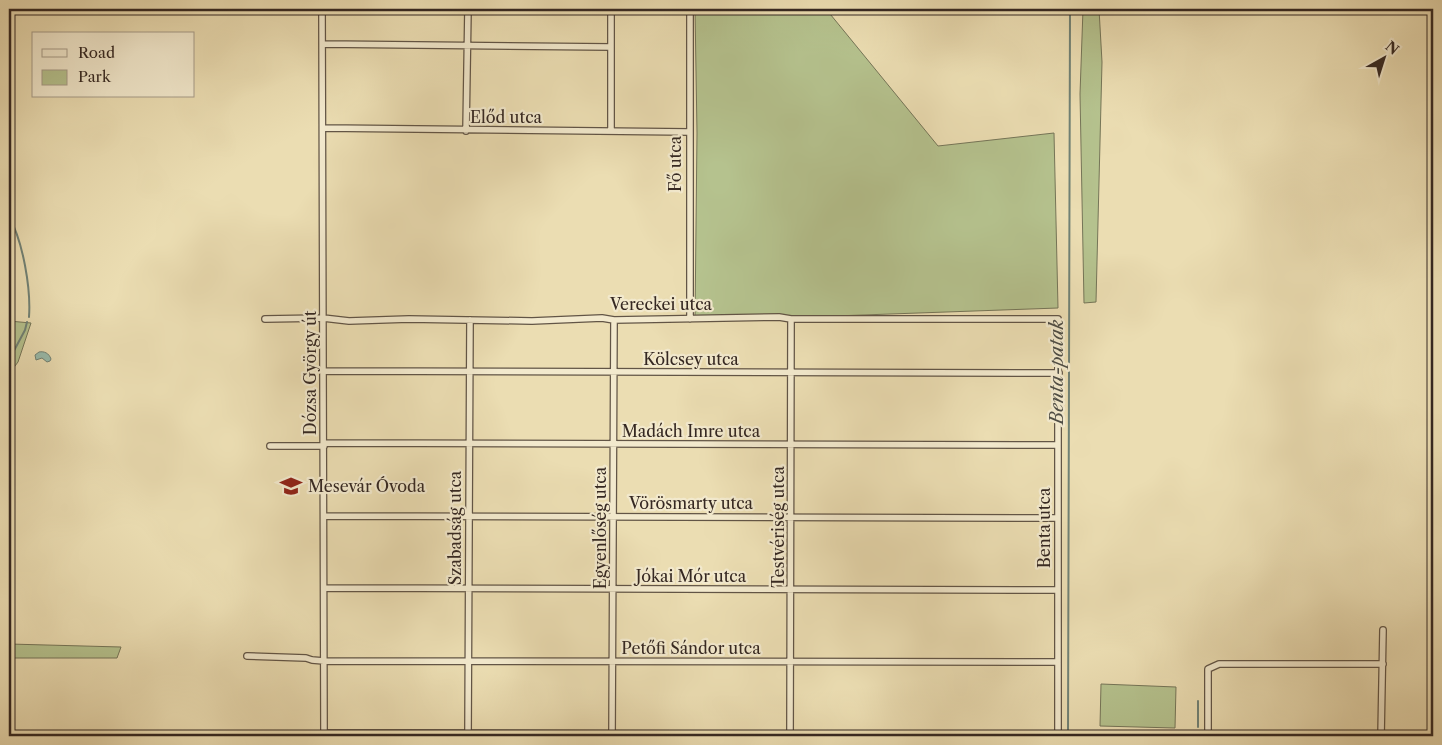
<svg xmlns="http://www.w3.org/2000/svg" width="1442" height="745" font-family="'Libre Caslon Text',serif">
  <rect width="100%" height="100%" fill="#ebddb2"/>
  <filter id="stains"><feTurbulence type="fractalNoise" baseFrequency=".004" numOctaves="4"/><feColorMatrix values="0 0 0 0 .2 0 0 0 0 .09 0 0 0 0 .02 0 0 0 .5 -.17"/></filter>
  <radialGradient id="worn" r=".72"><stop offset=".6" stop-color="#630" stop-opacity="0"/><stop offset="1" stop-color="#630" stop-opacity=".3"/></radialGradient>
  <!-- green -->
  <path fill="#b5c28e" stroke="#757558" d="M695,9H826L938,146L1054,133L1058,308L695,321L697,133Z
    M1083,9H1099L1102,62L1096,302L1084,303L1080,94Z
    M9,321L31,323L18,362L9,374Z
    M9,644L121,647L117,658H9Z
    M1101,684L1176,687L1175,728L1100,726Z"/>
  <!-- water -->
  <path fill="#98bcad" stroke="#708175" d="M39,352C44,351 49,353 51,359L50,361L47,362L42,358L36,360L35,355Z"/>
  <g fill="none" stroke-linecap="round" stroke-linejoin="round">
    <!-- stream -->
    <path stroke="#708175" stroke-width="2" d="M9,217C23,241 31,289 29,317
      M9,360L25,330L27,322
      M1198,701V727
      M1068,736L1070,9
      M1097,736H1104
      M1198,736V731"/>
    <!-- minor casing -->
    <g stroke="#625546" stroke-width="8">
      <path id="minor" d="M322,9L324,734
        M611,9V131
        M690,9V319
        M323,44L610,47
        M323,128L689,132
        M466,131L468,9
        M265,319L323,318L349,321L409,319L532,321L602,318L614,320L779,317L791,319H1058V736
        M324,371L1059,373
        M324,443L1058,445
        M270,446H324
        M324,516L1058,518
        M324,588L1058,590
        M247,656L306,658L312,660L324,661L1058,662
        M324,733L1058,735
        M468,735L470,320
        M612,736L614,320
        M790,736L791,319
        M1208,736V669L1219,664H1383
        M1381,736L1383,630"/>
    </g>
    <!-- minor -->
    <use href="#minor" stroke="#f2e9cd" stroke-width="5.5"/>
  </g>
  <!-- icons -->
  <defs>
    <g id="school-bare" transform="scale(1.725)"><path d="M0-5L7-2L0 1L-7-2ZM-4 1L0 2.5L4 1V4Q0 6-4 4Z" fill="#8f2418" stroke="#f2e9cd" stroke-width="2.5" paint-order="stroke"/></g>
  </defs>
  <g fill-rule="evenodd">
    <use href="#school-bare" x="291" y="486"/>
  </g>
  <g text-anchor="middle" stroke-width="4.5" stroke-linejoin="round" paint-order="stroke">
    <!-- street labels -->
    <g font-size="16" fill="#352822" stroke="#f2e9cd">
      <text x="506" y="123">Előd utca</text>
      <text transform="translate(675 164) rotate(-90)" y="6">Fő utca</text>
      <text x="661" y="310">Vereckei utca</text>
      <text x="691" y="365">Kölcsey utca</text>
      <text transform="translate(310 373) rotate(-90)" y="6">Dózsa György út</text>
      <text x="691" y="437">Madách Imre utca</text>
      <text x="691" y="509">Vörösmarty utca</text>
      <text transform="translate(778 527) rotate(-90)" y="6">Testvériség utca</text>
      <text transform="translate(455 528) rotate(-90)" y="6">Szabadság utca</text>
      <text transform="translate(600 528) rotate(-90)" y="6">Egyenlőség utca</text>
      <text transform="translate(1044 528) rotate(-90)" y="6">Benta utca</text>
      <text x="691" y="582">Jókai Mór utca</text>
      <text x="691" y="654">Petőfi Sándor utca</text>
    </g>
    <!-- poi labels -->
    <g font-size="16" fill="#352822" stroke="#f2e9cd" text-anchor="start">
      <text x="308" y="492">Mesevár Óvoda</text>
    </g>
    <!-- water labels -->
    <g font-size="18" font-style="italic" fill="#4e4d45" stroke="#f2e9cd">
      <text transform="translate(1057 372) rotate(-90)" y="6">Benta-patak</text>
    </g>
  </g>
  <!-- margin -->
  <rect width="1442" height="745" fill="none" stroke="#ebddb2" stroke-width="30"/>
  <rect x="10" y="10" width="1422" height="725" fill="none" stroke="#352822" stroke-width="2.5"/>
  <rect x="15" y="15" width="1412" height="715" fill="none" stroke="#352822"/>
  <!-- legend -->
  <rect x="32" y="32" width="162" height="65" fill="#f2e9cd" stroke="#a69c89"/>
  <rect x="42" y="49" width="25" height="8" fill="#f2e9cd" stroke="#a69c89"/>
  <text x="78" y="58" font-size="15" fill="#352822">Road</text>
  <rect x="42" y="70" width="25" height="15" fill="#b5c28e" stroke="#a69c89"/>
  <text x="78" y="82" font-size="15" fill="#352822">Park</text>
  <!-- north arrow -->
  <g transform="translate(1384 58) rotate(39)" stroke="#f2e9cd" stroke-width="4" paint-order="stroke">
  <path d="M0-4L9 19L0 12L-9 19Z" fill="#352822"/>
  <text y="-8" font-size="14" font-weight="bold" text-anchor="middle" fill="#352822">N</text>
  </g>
  <rect width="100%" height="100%" filter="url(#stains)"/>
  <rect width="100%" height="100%" fill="url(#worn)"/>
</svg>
